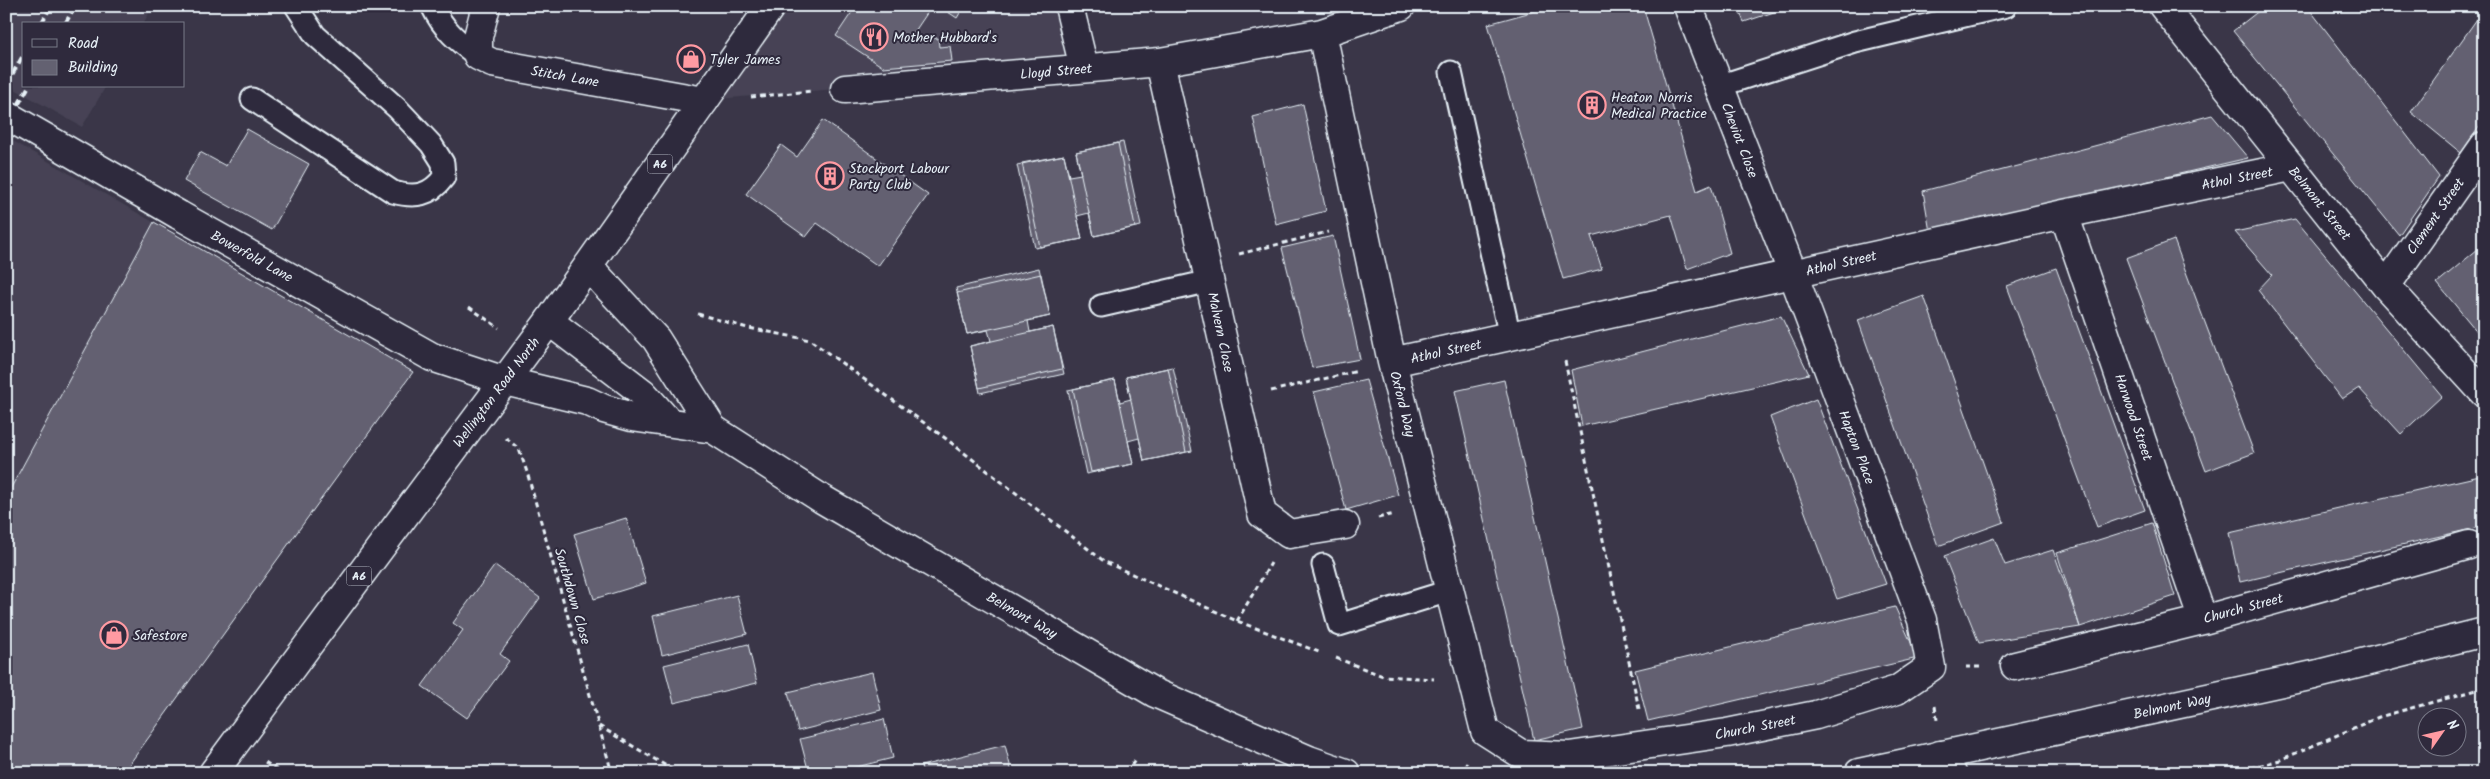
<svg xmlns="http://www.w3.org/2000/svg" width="2490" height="779" font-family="Kalam,sans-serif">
  <rect width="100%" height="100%" fill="#3a3648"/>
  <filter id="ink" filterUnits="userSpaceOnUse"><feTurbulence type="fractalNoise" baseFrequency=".02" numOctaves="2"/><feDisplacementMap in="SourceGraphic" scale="10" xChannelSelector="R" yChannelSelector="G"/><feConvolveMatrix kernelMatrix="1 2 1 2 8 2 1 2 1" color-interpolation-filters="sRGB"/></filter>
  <g filter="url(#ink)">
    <!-- built -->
    <path fill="#464354" d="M6,6H153L143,24H24V86H106L82,127L6,84Z
      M771,6H1067L1082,68L706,100Z
      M6,137L413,372L123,773H6Z"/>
    <!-- building -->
    <path fill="#636171" stroke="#e8f1f8" d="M856,6H932L909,40L938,38L939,47L950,46L952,61L883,67L836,36Z
      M939,6H961L963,8L957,18Z
      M1553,6H1643L1697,191L1711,185L1730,253L1687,269L1671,215L1591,236L1602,269L1563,279L1488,24Z
      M1737,6H1792L1744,22Z
      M2265,6H2307L2439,177L2399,235L2233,31Z
      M2484,9V120L2461,153L2411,112Z
      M1303,104L1326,211L1276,224L1253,117Z
      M2212,115L2248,158L1930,232L1923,191Z
      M823,120L928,195L878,266L817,223L806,237L746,194L781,145L797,157Z
      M247,129L309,164L272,230L184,181L200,152L226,166Z
      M1123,142L1141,226L1094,236L1089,213L1077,216L1082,239L1035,248L1017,165L1064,155L1069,176L1081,174L1076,152Z
      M1118,143L1135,227L1094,236L1076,152Z
      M1064,155L1082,239L1040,247L1022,163Z
      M2295,219L2442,396L2401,434L2359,388L2342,399L2258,290L2272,275L2235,232Z
      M154,222L413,372L123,773H6V497Z
      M1333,236L1360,359L1312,368L1282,248Z
      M2174,240L2254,453L2206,471L2126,258Z
      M2484,244V340L2437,283Z
      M1039,268L1050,316L1028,321L1030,332L1053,327L1064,374L980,393L970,346L991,341L988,330L967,334L956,288Z
      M2056,268L2145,510L2097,527L2007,286Z
      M1041,274L1050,316L967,334L957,293Z
      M1924,296L2004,522L1938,546L1858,320Z
      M1781,316L1809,374L1582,426L1571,370Z
      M1053,327L1062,369L979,388L970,346Z
      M1173,367L1192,451L1144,461L1139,438L1128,441L1133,464L1086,474L1068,390L1115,380L1120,402L1131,399L1126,377Z
      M1168,368L1186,452L1144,461L1126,377Z
      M1115,380L1133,464L1091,472L1073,389Z
      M1366,380L1398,495L1346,510L1314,392Z
      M1504,380L1583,729L1534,740L1455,391Z
      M1816,399L1886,584L1837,599L1770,417Z
      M2484,475V526L2240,582L2229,533Z
      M626,518L646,583L594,599L574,534Z
      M2152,523L2175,596L2080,627L2057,553Z
      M1994,538L2005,565L2053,550L2080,627L1979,643L1944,556Z
      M495,565L540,598L500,654L509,661L467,718L422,686L463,630L453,623Z
      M737,595L747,634L662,655L653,616Z
      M1895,607L1918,658L1648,721L1635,670Z
      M748,644L757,683L674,703L664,665Z
      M872,672L881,710L798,731L788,692Z
      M884,719L893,758L832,773H809L800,739Z
      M1005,745L1012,773H923L921,766Z"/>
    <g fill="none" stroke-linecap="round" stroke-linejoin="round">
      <!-- service casing -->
      <g stroke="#e8f1f8" stroke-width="25">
        <path id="service" d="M432,6C443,29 458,42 478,56
          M1451,72L1510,337
          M1719,86L1855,42L2006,6
          M252,99L393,192C415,198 430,196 444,177L443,163L431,144L398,109L315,35L296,6
          M1101,306L1210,281
          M1323,565L1339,625L1449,591"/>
      </g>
      <!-- minor casing -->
      <g stroke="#e8f1f8" stroke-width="31">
        <path id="minor" d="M486,6L478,37V56L492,63L704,101
          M1069,6L1084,68
          M2163,6L2386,286L2484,393
          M1322,33L1392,362L1485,731L1521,754L1569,756L1727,733L1816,715L1897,690L1931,667L1922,620L1793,274L1688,6
          M1160,62L1262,514L1289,534L1345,525
          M845,89L1160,62L1322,33L1401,6
          M2064,214L2203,620
          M179,215L432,357L505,381
          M2386,286L2484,146
          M1392,362L2064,214L2291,167
          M2015,666L2203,620L2469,545
          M1940,755L1952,773"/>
      </g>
      <!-- tertiary casing -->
      <g stroke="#e8f1f8" stroke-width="31">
        <path id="tertiary" d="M588,266L656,339L713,429
          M549,321L643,393L668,421
          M505,381L587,401L604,409L632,417L713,429L822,499L1155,693L1309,760L1346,773
          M1859,773L2314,675L2484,632"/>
      </g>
      <!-- trunk casing -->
      <g stroke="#e8f1f8" stroke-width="31">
        <path id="trunk" d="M213,773L549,321L771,6"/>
      </g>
      <!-- path -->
      <path stroke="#e8f1f8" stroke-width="3" stroke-dasharray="5 4" stroke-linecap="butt" d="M751,97L812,91
        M1239,254L1328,232
        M469,307L499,328
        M698,314L744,327L810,340L945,438L1105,562L1237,621L1319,652
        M1565,361L1639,709
        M1271,391L1358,371
        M506,438L519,449L527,472L612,773
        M1378,518L1394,514
        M1237,621L1271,563
        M1336,658L1383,676L1434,679
        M1966,667H1980
        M1935,706L1937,720
        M599,726L678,773
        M265,762L282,773
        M1127,773L1135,760
        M1462,773L1467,763
        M2233,773L2280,760L2379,717L2484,688"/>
      <!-- service -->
      <use href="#service" stroke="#2f2a3d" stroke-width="21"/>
      <!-- minor -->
      <use href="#minor" stroke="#2f2a3d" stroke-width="28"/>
      <!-- tertiary -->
      <use href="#tertiary" stroke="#2f2a3d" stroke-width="28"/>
      <!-- trunk -->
      <use href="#trunk" stroke="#2f2a3d" stroke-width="28"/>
      <!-- rail -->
      <path stroke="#e8f1f8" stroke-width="4" stroke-dasharray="8 4" stroke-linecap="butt" d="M41,24L51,6
        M65,24L75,6
        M6,85L24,54
        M6,126L29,86"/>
      <!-- minor-bridge casing -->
      <g stroke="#e8f1f8" stroke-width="31" stroke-linecap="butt">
        <path id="minor-bridge" d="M6,115L179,215"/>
      </g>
      <!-- minor-bridge -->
      <use href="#minor-bridge" stroke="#2f2a3d" stroke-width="28"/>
    </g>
  </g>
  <!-- icons -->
  <defs>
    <g id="restaurant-ring" transform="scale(1.4375)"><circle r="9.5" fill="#2f2a3d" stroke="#ff9aa2" stroke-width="1.5"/><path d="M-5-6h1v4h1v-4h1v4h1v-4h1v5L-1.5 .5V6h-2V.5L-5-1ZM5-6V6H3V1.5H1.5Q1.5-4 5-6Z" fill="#ff9aa2"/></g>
    <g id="shop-ring" transform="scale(1.4375)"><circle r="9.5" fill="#2f2a3d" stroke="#ff9aa2" stroke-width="1.5"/><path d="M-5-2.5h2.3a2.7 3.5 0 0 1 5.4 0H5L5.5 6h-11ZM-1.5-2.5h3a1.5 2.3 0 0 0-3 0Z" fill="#ff9aa2"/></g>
    <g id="building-ring" transform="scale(1.4375)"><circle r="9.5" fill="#2f2a3d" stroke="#ff9aa2" stroke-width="1.5"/><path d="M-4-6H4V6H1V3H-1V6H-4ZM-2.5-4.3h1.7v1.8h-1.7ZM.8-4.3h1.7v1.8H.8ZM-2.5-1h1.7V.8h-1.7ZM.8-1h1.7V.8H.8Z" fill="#ff9aa2"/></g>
  </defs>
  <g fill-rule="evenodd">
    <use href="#restaurant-ring" x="874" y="37"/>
    <use href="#shop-ring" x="691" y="59"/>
    <use href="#building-ring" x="1592" y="105"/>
    <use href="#building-ring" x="830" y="176"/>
    <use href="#shop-ring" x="114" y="635"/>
  </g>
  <g text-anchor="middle" stroke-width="4" stroke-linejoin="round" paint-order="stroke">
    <!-- shield labels -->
    <g fill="#2f2a3d" stroke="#b0b5c0" stroke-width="1">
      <rect x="647.5" y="154.5" width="25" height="19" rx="4"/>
      <rect x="346.5" y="566.5" width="25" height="19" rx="4"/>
    </g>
    <g font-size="12" font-weight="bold" fill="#e8f1f8">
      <text x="660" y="168">A6</text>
      <text x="359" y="580">A6</text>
    </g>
    <!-- poi labels -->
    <g font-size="14" fill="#e8f1f8" stroke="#2f2a3d" text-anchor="start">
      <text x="893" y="42">Mother Hubbard's</text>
      <text x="710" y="64">Tyler James</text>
      <text x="1611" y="102">Heaton Norris<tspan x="1611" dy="16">Medical Practice</tspan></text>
      <text x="849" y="173">Stockport Labour<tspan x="849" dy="16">Party Club</tspan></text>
      <text x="133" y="640">Safestore</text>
    </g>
    <!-- street labels -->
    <g font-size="14" fill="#e8f1f8" stroke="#2f2a3d">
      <text transform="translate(1056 71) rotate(-5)" y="5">Lloyd Street</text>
      <text transform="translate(565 76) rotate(10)" y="5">Stitch Lane</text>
      <text transform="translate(1740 140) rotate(69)" y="5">Cheviot Close</text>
      <text transform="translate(2237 178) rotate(-11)" y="5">Athol Street</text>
      <text transform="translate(2320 203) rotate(51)" y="5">Belmont Street</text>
      <text transform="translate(2435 216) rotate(-55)" y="5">Clement Street</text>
      <text transform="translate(252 256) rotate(29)" y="5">Bowerfold Lane</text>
      <text transform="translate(1841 263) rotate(-13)" y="5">Athol Street</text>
      <text transform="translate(1221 332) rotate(78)" y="5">Malvern Close</text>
      <text transform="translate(1446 351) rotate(-12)" y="5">Athol Street</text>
      <text transform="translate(496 392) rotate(-53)" y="5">Wellington Road North</text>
      <text transform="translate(1403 404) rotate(76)" y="5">Oxford Way</text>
      <text transform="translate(2134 417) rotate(71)" y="5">Harwood Street</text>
      <text transform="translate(1857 447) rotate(69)" y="5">Hapton Place</text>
      <text transform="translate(573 596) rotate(74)" y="5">Southdown Close</text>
      <text transform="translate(2243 608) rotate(-15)" y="5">Church Street</text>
      <text transform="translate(1022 615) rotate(30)" y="5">Belmont Way</text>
      <text transform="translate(2172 706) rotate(-12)" y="5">Belmont Way</text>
      <text transform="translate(1755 727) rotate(-11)" y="5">Church Street</text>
    </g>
  </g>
  <!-- margin -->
  <rect width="2490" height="779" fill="none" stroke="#2f2a3d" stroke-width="25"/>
  <rect x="12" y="12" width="2465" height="754" fill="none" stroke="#e8f1f8" stroke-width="2" filter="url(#ink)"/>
  <!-- legend -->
  <rect x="22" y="22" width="162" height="65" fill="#2f2a3d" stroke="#797a88"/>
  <rect x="32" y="39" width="25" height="8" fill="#2f2a3d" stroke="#797a88"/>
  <text x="68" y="48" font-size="15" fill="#e8f1f8">Road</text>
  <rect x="32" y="60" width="25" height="15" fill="#636171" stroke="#797a88"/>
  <text x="68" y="72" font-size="15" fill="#e8f1f8">Building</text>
  <!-- north arrow -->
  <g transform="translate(2442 732) rotate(56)"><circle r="24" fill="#2f2a3d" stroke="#797a88"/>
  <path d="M0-4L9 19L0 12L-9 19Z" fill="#ff9aa2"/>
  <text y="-8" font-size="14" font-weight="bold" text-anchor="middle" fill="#e8f1f8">N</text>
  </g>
</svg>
